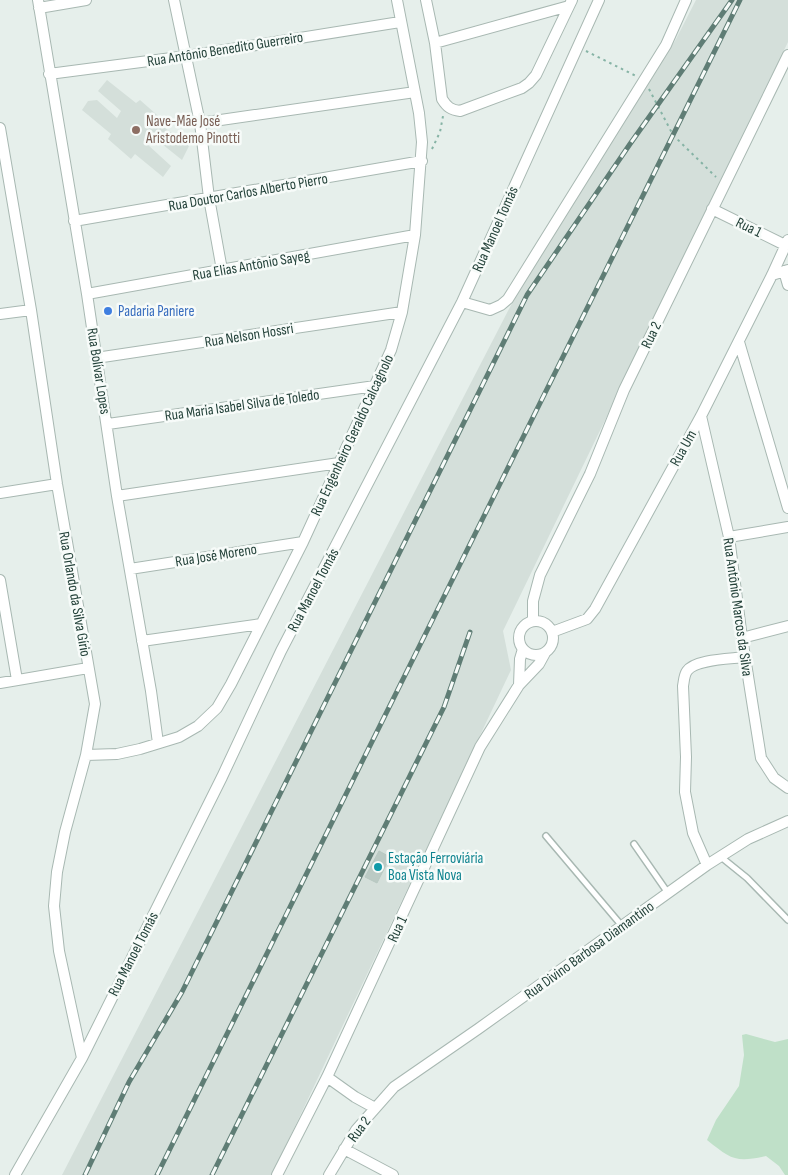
<svg xmlns="http://www.w3.org/2000/svg" width="788" height="1175" font-family="'Sofia Sans Condensed',sans-serif">
  <rect width="100%" height="100%" fill="#e6efeb"/>
  <!-- built -->
  <path fill="#d4dfda" d="M696,0H788V42L503,631L511,670L272,1175H62L525,278L675,41Z
    M107,80L136,103L140,100L165,122L161,125L189,146L182,160L152,136L147,144L171,166L163,177L135,154L131,159L108,139L111,134L82,110L88,101L97,100L117,118L121,111L98,91Z"/>
  <!-- green -->
  <path fill="#bfe0c8" d="M746,1034L775,1042L788,1039V1175H785L779,1166L766,1156C735,1163 731,1159 707,1140L716,1120L739,1086L744,1055L742,1035Z"/>
  <!-- building -->
  <path fill="#bbcac4" stroke="#b8c9c2" d="M379,851L390,857L377,883L365,877Z"/>
  <g fill="none" stroke-linecap="round" stroke-linejoin="round">
    <!-- lane casing -->
    <g stroke="#a8b8b2" stroke-width="8">
      <path id="lane" d="M546,836L622,926
        M634,844L668,893
        M721,857L747,878L788,920"/>
    </g>
    <!-- street casing -->
    <g stroke="#a8b8b2" stroke-width="12">
      <path id="street" d="M38,0L87,294L117,496L151,691L158,743
        M174,0L200,123L209,198L222,270
        M426,0L435,43L442,99C447,107 451,110 460,111L522,88L529,83L536,75L572,0
        M39,8L86,0
        M435,43L569,6
        M49,74L187,56L400,22
        M200,123L415,92
        M0,128L31,310L57,484L95,704L86,755L65,832L57,872L54,906L59,951L82,1058
        M712,209L785,245
        M74,221L422,161
        M784,271L788,285
        M772,275L788,270
        M87,294L415,235
        M462,302L490,310L501,305L508,299L666,45L686,0
        M0,314L31,310
        M739,342L788,508
        M96,358L402,312
        M701,416L729,537L742,638L761,758L774,778L788,788
        M108,424L375,386
        M0,493L57,484
        M117,496L339,463
        M729,537L788,527
        M130,569L303,542
        M0,580L17,680
        M533,620V601L540,575L590,474L624,390L788,55
        M519 638a17 17 0 1 1 34 0a17 17 0 1 1-34 0Z
        M552,632L587,619L595,609L701,416L772,275L788,240
        M742,638L788,626
        M142,641L261,624
        M0,683L88,668
        M519,685L520,659L523,649
        M86,755L117,754L140,749L179,737L198,726L217,708L231,684L303,542L391,350L402,312L415,235L422,142L419,113L397,0
        M707,865L693,833L685,792L686,757L683,686C684,681 684,675 687,671C695,659 731,659 745,657
        M327,1077L355,1097L375,1108
        M344,1149L393,1175
        M15,1175L82,1058L222,777L281,651L462,302L599,0
        M277,1175L327,1077L480,747L519,685L539,664L545,653
        M329,1175L356,1130L394,1087L478,1029L707,865L748,839L788,821"/>
    </g>
    <!-- path -->
    <path stroke="#86b3a5" stroke-width="2" stroke-dasharray="2.5 4" stroke-linecap="butt" d="M586,51L636,76
      M649,89L673,135L716,177
      M432,149L440,132L443,116"/>
    <!-- lane -->
    <use href="#lane" stroke="#fff" stroke-width="5"/>
    <!-- street -->
    <use href="#street" stroke="#fff" stroke-width="10"/>
    <!-- rail casing -->
    <g stroke="#5f7d75" stroke-width="5">
      <path id="rail" d="M85,1175L129,1082L182,992L527,295L630,144L732,0
        M157,1175L740,0
        M212,1175L444,707L470,632"/>
    </g>
    <!-- rail -->
    <use href="#rail" stroke="#f7fbf9" stroke-width="3" stroke-dasharray="9" stroke-linecap="butt"/>
  </g>
  <!-- markers -->
  <circle fill="#8d6e63" stroke="#f7fbf9" stroke-width="2" cx="136" cy="130" r="5"/>
  <circle fill="#3f7fe0" stroke="#f7fbf9" stroke-width="2" cx="108" cy="311" r="5"/>
  <circle fill="#0f9aa8" stroke="#f7fbf9" stroke-width="2" cx="378" cy="867" r="5"/>
  <g text-anchor="middle" stroke-width="5" stroke-linejoin="round" paint-order="stroke">
    <!-- street labels -->
    <g font-size="15" fill="#24423a" stroke="#f7fbf9">
      <text transform="translate(225 49) rotate(-9)" y="5">Rua Antônio Benedito Guerreiro</text>
      <text transform="translate(248 192) rotate(-10)" y="5">Rua Doutor Carlos Alberto Pierro</text>
      <text transform="translate(749 227) rotate(26)" y="5">Rua 1</text>
      <text transform="translate(495 229) rotate(-66)" y="5">Rua Manoel Tomás</text>
      <text transform="translate(251 265) rotate(-10)" y="5">Rua Elias Antônio Sayeg</text>
      <text transform="translate(249 335) rotate(-9)" y="5">Rua Nelson Hossri</text>
      <text transform="translate(651 335) rotate(-64)" y="5">Rua 2</text>
      <text transform="translate(99 371) rotate(81)" y="5">Rua Bolívar Lopes</text>
      <text transform="translate(242 405) rotate(-8)" y="5">Rua Maria Isabel Silva de Toledo</text>
      <text transform="translate(352 435) rotate(-65)" y="5">Rua Engenheiro Geraldo Calcagnolo</text>
      <text transform="translate(683 448) rotate(-61)" y="5">Rua Um</text>
      <text transform="translate(216 555) rotate(-9)" y="5">Rua José Moreno</text>
      <text transform="translate(313 590) rotate(-62)" y="5">Rua Manoel Tomás</text>
      <text transform="translate(75 594) rotate(80)" y="5">Rua Orlando da Silva Gírio</text>
      <text transform="translate(738 607) rotate(82)" y="5">Rua Antônio Marcos da Silva</text>
      <text transform="translate(397 929) rotate(-65)" y="5">Rua 1</text>
      <text transform="translate(589 950) rotate(-36)" y="5">Rua Divino Barbosa Diamantino</text>
      <text transform="translate(133 954) rotate(-63)" y="5">Rua Manoel Tomás</text>
      <text transform="translate(359 1129) rotate(-53)" y="5">Rua 2</text>
    </g>
    <!-- education labels -->
    <g font-size="15" fill="#785e54" stroke="#f7fbf9" text-anchor="start">
      <text x="146" y="126">Nave-Mãe José<tspan x="146" dy="17">Aristodemo Pinotti</tspan></text>
    </g>
    <!-- shop labels -->
    <g font-size="15" fill="#366cbe" stroke="#f7fbf9" text-anchor="start">
      <text x="118" y="316">Padaria Paniere</text>
    </g>
    <!-- culture labels -->
    <g font-size="15" fill="#0d838f" stroke="#f7fbf9" text-anchor="start">
      <text x="388" y="863">Estação Ferroviária<tspan x="388" dy="17">Boa Vista Nova</tspan></text>
    </g>
  </g>
</svg>
